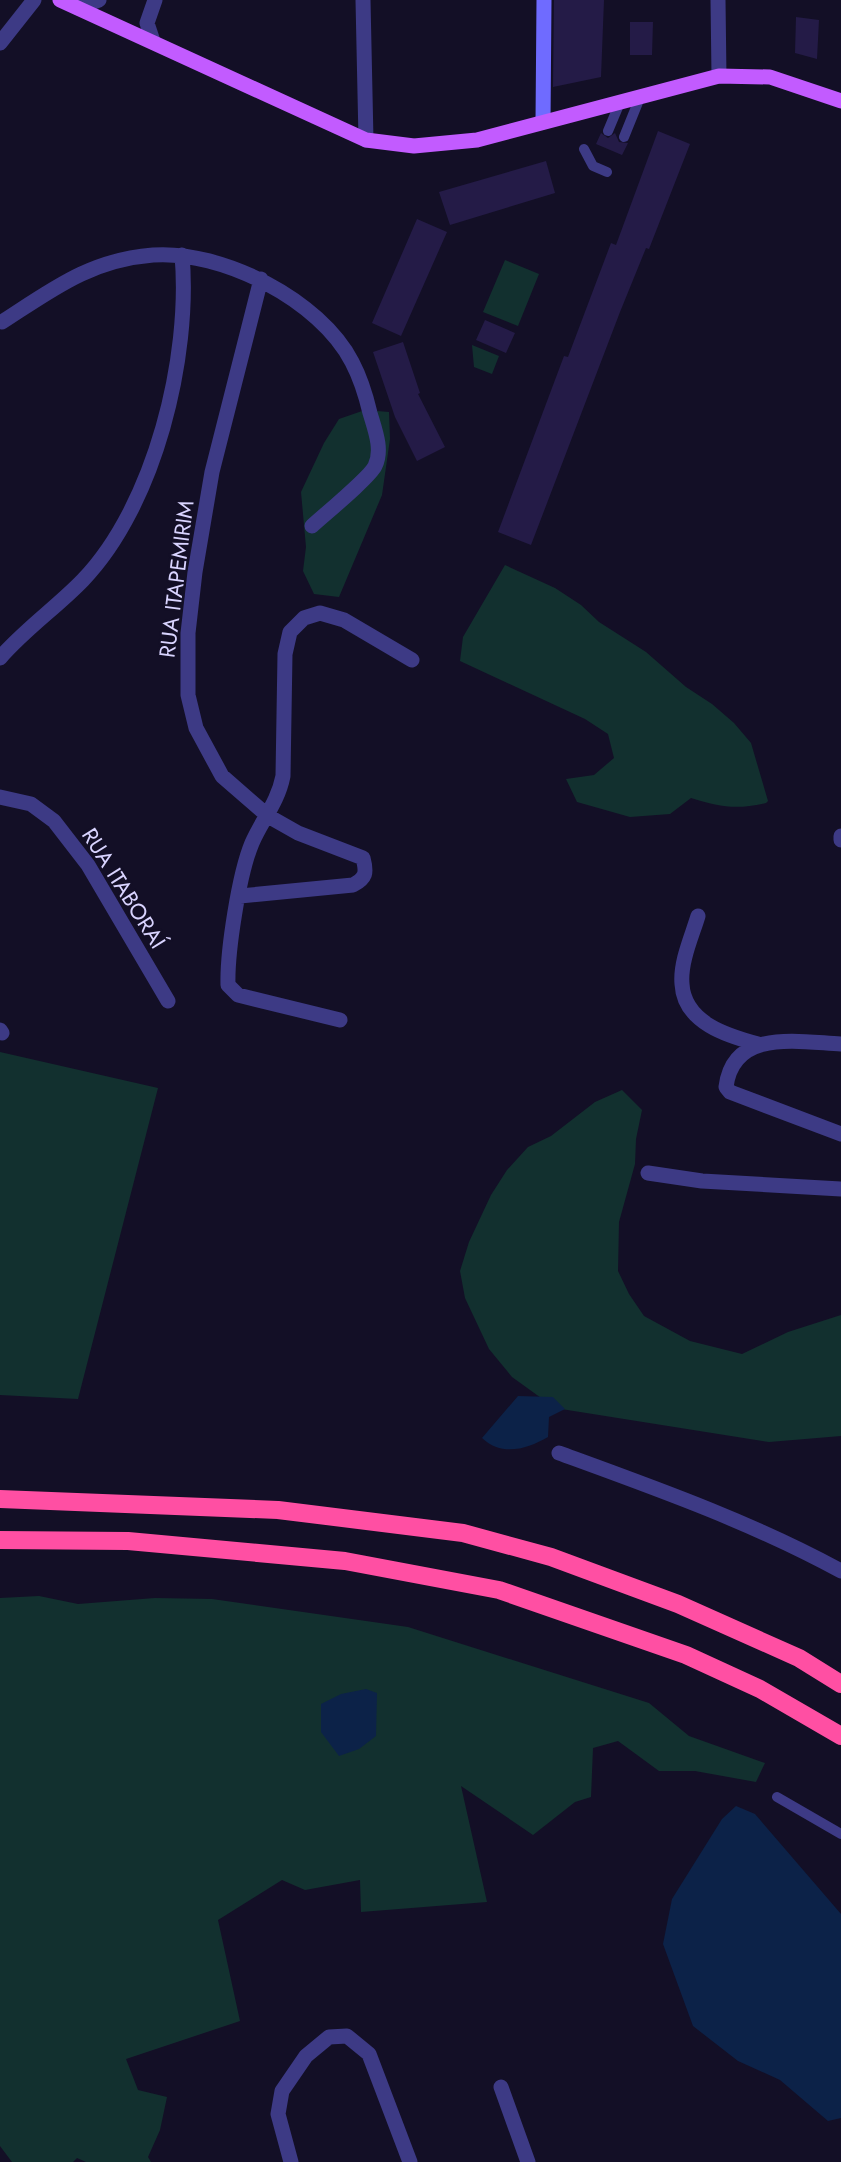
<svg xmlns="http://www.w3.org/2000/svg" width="841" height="2162" font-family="Jost,sans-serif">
  <rect width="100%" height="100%" fill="#130f26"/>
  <!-- green -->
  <path fill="#12302f" d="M505,260L539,274L518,326L483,312Z
    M472,345L499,356L492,374L474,367Z
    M365,410L389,412L390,439L382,495L339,597L314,594L303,571L306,547L301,492L324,443L339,419Z
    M505,565L555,588L581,605L599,622L646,652L686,687L712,704L734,723L751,743L768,801L766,803C736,810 720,807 691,798L670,814L630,817L577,802L566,779L594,775L614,758L608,734L585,719L460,661L463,637Z
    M0,1052L158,1088L78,1399L0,1395Z
    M622,1090L642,1110L636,1139L635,1164L619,1222L618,1271L629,1294L644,1316L690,1341L742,1354L788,1332L841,1315V1436L769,1442L555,1408L512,1377L489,1349L465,1298L460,1271L469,1242L491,1195L507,1170L528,1147L551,1136L595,1102Z
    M39,1596L78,1604L155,1598L212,1599L408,1627L649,1703L689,1736L765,1763L756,1782L695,1771H659L618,1741L593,1748L591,1797L575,1802L533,1835L461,1786L487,1902L361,1912L360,1880L305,1890L282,1880L218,1920L240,2021L126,2059L138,2090L167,2097L160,2130L148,2157L151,2162H86L77,2158L73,2162H12L0,2146V1598Z"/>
  <!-- water -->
  <path fill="#0c2248" d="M518,1396L553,1397L565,1409L549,1417L548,1437C527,1449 502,1457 482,1438Z
    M366,1689L377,1693L376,1736L359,1749L339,1756L321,1732V1704L341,1694Z
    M736,1806L755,1814L841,1914V2118L828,2121L780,2080L738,2061L693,2026L663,1944L672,1899L722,1819Z"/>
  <!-- building -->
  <path fill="#241b47" d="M554,0H604L601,77L553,87Z
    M796,17L819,20L817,59L795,53Z
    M630,22H653L652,55H630Z
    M658,131L690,144L649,249L646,248L620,312L531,545L498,532L564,356L568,357L611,243L616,245Z
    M601,133L608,138L615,133L619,142L628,143L622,155L596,144Z
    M546,161L555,193L450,225L439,192Z
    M417,219L447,232L401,336L372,323Z
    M485,320L515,333L506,353L476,340Z
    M403,342L420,393L418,394L445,447L417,461L395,417L373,352Z"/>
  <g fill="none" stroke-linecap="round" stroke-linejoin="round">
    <!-- lane -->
    <path stroke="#3d3a85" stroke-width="10" d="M608,131L621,100
      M624,137L641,95
      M584,149L593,166L607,172
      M777,1797L841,1834"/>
    <!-- street -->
    <path stroke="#3d3a85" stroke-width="15" d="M363,0L366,140
      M718,0L719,76
      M78,8L99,0
      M153,41L147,23L155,0
      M0,43L34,0
      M2,322C53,289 90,260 153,255C222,250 320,300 352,362C361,379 366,396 370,413C375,430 383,450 375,466C370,477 324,515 312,526
      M0,658C25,629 57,607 83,580C155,505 191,357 182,255
      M0,797L31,804L54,821L88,865L168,1001
      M841,836V840
      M240,896L353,885C366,878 367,873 363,858L298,833L268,816L222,776L196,728L188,695V633L195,572L212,472L261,279
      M698,916C692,936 680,962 682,984C684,1023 728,1036 758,1044
      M340,1020L238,995L228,985C227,952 239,874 252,843C262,820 278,802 283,776L285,654L290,632L304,618L320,613L344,620L412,660
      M0,1030L2,1033
      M841,1044C799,1042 733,1028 726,1087L730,1092L841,1134
      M648,1173L702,1181L841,1189
      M559,1453C655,1488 751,1522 841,1571
      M501,2087L528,2162
      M291,2162L278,2114L282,2091L306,2056L329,2037L347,2036L369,2054L410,2162"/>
    <!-- secondary -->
    <path stroke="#6f6bff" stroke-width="15" d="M543,122L544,0"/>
    <!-- primary -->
    <path stroke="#c25bff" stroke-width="15" d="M60,0L366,140L414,146L477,140L719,76L770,77L841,101"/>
    <!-- highway -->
    <path stroke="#ff4fa3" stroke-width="18" d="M0,1499L278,1510L463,1533L551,1557L678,1604L799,1658L841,1684
      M0,1540L128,1541L345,1561L499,1590L686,1655L760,1689L841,1736"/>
  </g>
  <g text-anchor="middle" stroke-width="4.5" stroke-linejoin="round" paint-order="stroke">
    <!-- street labels -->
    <g font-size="22" fill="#d9d4ff" stroke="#130f26">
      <text transform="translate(176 579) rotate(-83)" y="8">RUA ITAPEMIRIM</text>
      <text transform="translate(124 888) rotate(58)" y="8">RUA ITABORAÍ</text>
    </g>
  </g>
</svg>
